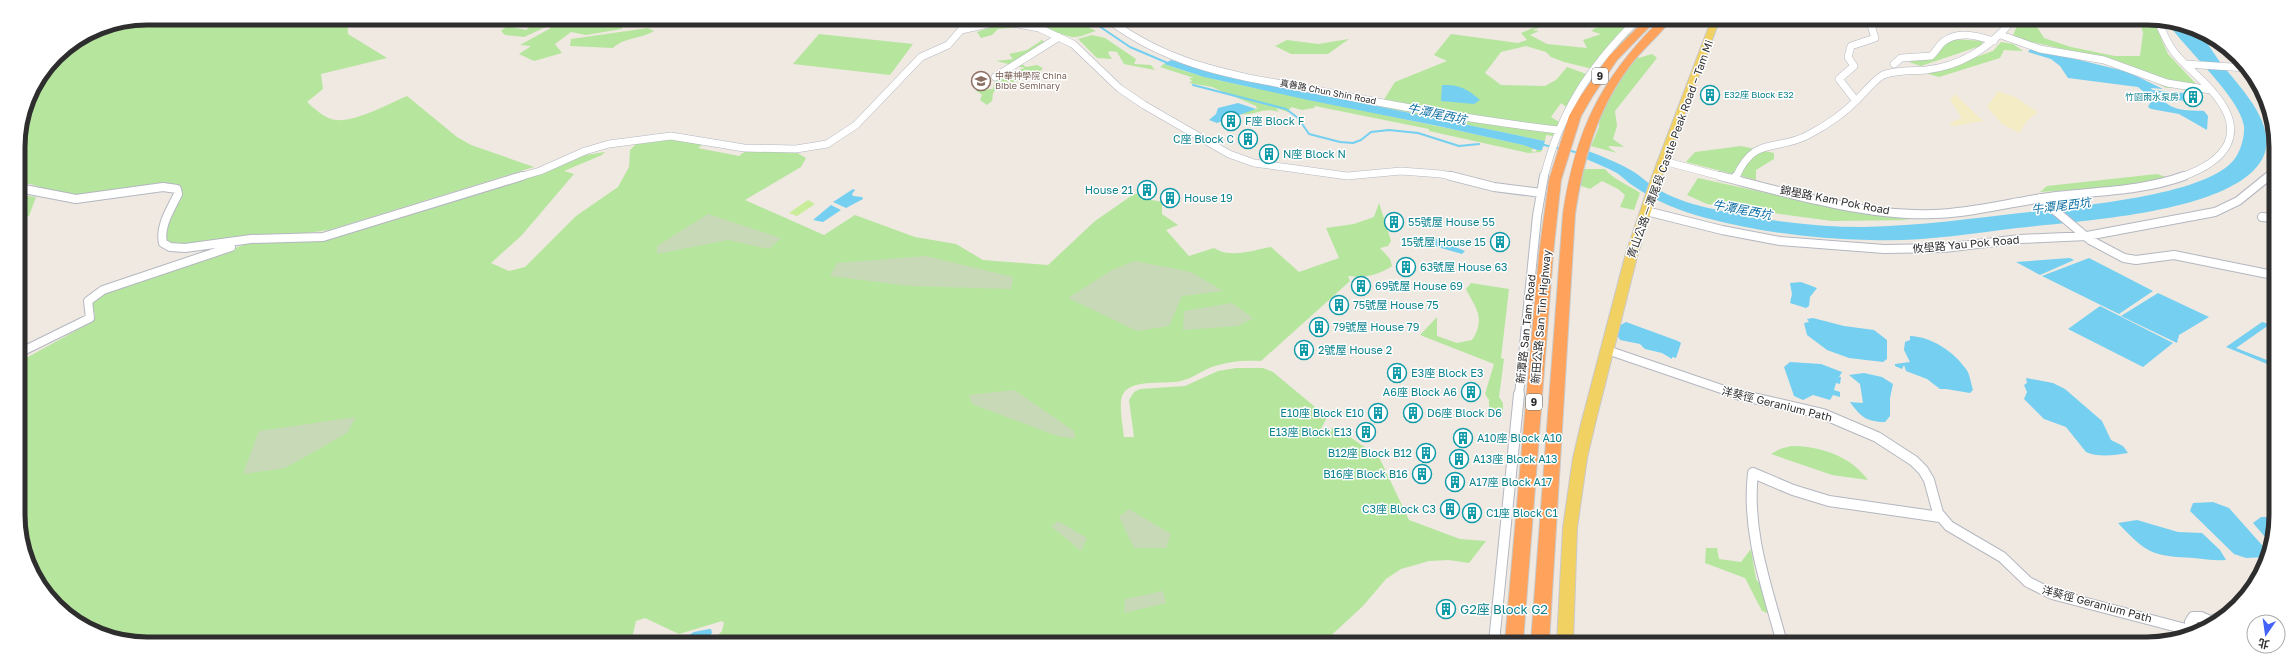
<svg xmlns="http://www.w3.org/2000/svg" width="2294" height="662" font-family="'Golos Text','Noto Sans TC',sans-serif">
  <rect width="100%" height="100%" fill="#efe9e1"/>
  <!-- green -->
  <path fill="#b6e59e" d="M147,18H347L348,34L387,58L321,74L323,89L307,102C315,109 325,119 336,120C356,122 388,104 407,96L457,137L471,145L534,167L329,230L197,248L176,245L164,239L167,225L182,192C152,177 105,198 71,197C53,197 36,180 19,184L18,139L28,98L56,56L98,28Z
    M537,19L581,22L582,19H621L622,29L586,35L571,32L555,44L562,53L534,61L519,54L531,46L520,45L551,28L548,26L524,37L505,35L501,31L507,26L526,30Z
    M1027,20H1074L1096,31C1089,33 1081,37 1075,37C1067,38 1037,24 1027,20Z
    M1606,21L1620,22L1630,34L1597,70L1564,62L1551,57L1546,52L1526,46L1501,52L1485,73L1501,85L1545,86L1556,80L1567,67L1592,76L1569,109L1561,103L1551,117L1566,126L1559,137L1546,135L1545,141L1212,72L1174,61L1175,59C1298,86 1422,119 1547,131L1383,101L1395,82L1447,61L1434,55L1451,34L1518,43L1527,40L1521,33L1544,23L1547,25L1532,30L1539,31L1530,35L1547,44L1587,48L1583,40L1601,34L1591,31Z
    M2019,22H2034L2044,38L2071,47L2115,56H2140L2143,33L2140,22H2154L2168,54L2198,86L2166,88L2116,61L2023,40L2013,35Z
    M1002,23L1020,27L998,29L992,35L981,38L977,32Z
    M648,28L654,31C641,39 625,37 613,48L570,46L571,39Z
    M819,34L913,44L890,75L793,64Z
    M1092,35L1105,38L1136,59L1134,64L1151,65L1155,70L1124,64L1117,52L1110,51L1108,53L1112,59L1097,58L1078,39Z
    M1349,39L1328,54H1291L1275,46L1287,40L1318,44Z
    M1954,39L1982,41L1983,45L1921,66L1909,62L1941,50L1946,43Z
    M1042,40L1049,46L1028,55L1022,64L1026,67L1037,65L1043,68L1034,78L1018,70L1025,68L996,61L1013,59L1009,54L1027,50Z
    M2001,42L2013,44L2023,51L2004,50L2000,58L1939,77L1925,73L1940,70L1993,51Z
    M1652,54L1657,58L1615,111L1617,126L1613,139L1624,147L1609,146V148L1617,153L1591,146L1599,127L1600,112L1616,84L1635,59Z
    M1164,64C1208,80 1254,88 1300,97C1373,113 1449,128 1523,145L1534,148L1531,151L1535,152L1538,149L1542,150L1541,152L1528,153L1429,131V129L1315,106L1314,108L1302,110L1291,107L1288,112L1276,108L1279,112C1260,106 1255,118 1237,113L1257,109L1256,106L1212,87L1189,83L1192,81L1189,78H1194L1160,67Z
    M1003,77H1013L1019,81L1009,83L1017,86L997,88L993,93L992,101L987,105L980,100L982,95L975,90L993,89L995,81Z
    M666,138L704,144L698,148L739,156L748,149L794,151L806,158L801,167L745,200L824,235L855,215L915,237L956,244L983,260L1048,265L1095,221L1134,194H1144L1152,200L1162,202V214L1178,225L1166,230L1189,256L1214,248C1231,259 1253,250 1271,247L1299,272L1339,258L1326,228L1354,224L1374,217L1379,203L1391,241L1388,246L1380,248L1390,259L1392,266C1376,276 1366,278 1348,276L1350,281L1261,361C1245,360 1230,361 1215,366C1204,369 1195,377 1184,380C1168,386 1133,377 1123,394C1118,402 1123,427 1124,437H1134L1129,400L1134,392L1140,389L1185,386L1218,371L1236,368H1263L1273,372L1327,417L1321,429L1337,428L1379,457L1409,520L1460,539L1486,541L1469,563L1449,560L1429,561L1401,569L1386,579L1363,606L1324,642L712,641L722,631L724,623L722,621L679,634L645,618L636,621L632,638L625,641L114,640L83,627L50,600L20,540L19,362L86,325L95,316L92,302L104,293L180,263L185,267L251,242L311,241L580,156L605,152L602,155L564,171L574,174L522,235L491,263L509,271L525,267L576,216L618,187L629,167L630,150L639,141Z
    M1741,146L1774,153V159L1756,170V180L1686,162L1695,152Z
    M1585,169H1605C1611,178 1630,186 1640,193L1634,210L1620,207L1625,195L1618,189L1602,181L1590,189L1576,184L1577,177Z
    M2157,174L2166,177L2124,186L2040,192L2047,186Z
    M1698,178L1839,209L1910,220L1832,221L1707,204L1687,195Z
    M19,195L36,197L29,216L24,217L19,209Z
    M1471,283L1509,289L1501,358L1504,359L1499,397L1503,403V416L1489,413V400L1485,394L1494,364L1420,335L1437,317V336L1457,343L1472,340C1486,318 1476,309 1466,289Z
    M1791,446C1820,446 1851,456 1868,480L1832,475L1771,454L1780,449Z
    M1706,548H1717L1719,559L1741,562L1751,549L1756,579L1776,604L1778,617L1762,611L1745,578L1705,563Z"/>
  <!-- sand -->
  <path fill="#f3ecc5" d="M1998,91L2015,97L2038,112L2028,120L2019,133L2002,124L1987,107Z
    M1955,94L1983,121L1955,126L1948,124L1962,118L1950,100Z"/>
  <!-- cemetery -->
  <path fill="#c8d9b8" d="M708,214L781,238L769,249L728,240L657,254V246Z
    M926,256L1013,277L1011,289L910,286L830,276L837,263Z
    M1135,261L1191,272L1223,291L1182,296L1169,326L1137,331L1068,298L1112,270Z
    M1232,303L1253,318L1238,326L1183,330L1184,311Z
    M1014,390L1074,431L1075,439L1057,436L972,404L969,395Z
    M356,417L347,433L285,468L243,474L259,431Z
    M1129,509L1171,534L1166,548H1134L1119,517Z
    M1058,521L1087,538L1081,551L1051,526Z
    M1163,591L1166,603L1124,613L1125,599Z"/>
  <!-- pitch -->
  <path fill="#c9ec9a" d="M808,200L815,204L797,216L789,213Z"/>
  <!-- water -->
  <path fill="#75cff0" d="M2167,22C2176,22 2184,23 2192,28C2201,33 2214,53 2220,62C2242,90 2289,135 2254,170C2211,214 2078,221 2017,228C1968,234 1920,242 1870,240C1815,239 1759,232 1706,218C1680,211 1655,201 1632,185C1626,181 1621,175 1615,172C1606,167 1595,163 1586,159L1588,151C1604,157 1619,163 1634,172C1643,178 1651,186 1661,191C1677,200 1695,205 1713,209C1761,220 1813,227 1863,227C1919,226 1975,218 2030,212C2077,206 2201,196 2232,162C2240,154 2245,137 2244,126C2240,97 2185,49 2167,22Z
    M2031,48L2128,72L2163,89L2151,88L2152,90L2183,93L2189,101L2163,99C2171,112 2191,110 2204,111L2208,116L2207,130L2179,114L2151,109L2148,107L2152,99L2138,87L2068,78L2060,66L2051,59L2028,52Z
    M1171,60L1212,72L1545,141L1542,150H1537L1523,145L1438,126L1308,100L1204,77L1164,64Z
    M1442,85C1459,84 1468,89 1480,100L1474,104L1441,101Z
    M1238,103L1256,109L1217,123L1209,120L1216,114L1218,108Z
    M853,189L855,190L852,194L853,196L862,197L863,199L846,208L833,202Z
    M831,205L841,210L823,222L813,220Z
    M1431,237L1465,251L1462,254L1427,244L1425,242Z
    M2070,258L2074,260L2040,275L2016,262Z
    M2089,258L2153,291L2119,314L2042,276Z
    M1801,282L1817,288L1810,297L1809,306L1806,308L1790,303L1792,294L1790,283Z
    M2158,293L2209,317L2179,335L2177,343L2121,316Z
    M2100,306L2173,343L2143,367L2068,329Z
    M1813,318L1844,326L1874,330L1887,340V359L1883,362L1849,358L1827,350L1807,335L1804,323L1809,322L1807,319Z
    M1626,322L1678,341L1681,343L1676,358L1672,357V359L1662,353L1645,349L1640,344L1620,340L1615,331V328Z
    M2262,322L2273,325V328L2266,327L2236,348L2272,362V366L2226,347Z
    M1910,336C1932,337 1953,351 1966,369C1970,374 1971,384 1973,390L1970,393L1946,389H1940L1927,379L1906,371L1904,365L1902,369L1895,366V364L1910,362L1904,350L1905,342L1910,340Z
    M1790,362L1821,364L1842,372L1839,377H1841L1840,384L1836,383L1834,390L1840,392V397L1833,395L1830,400L1813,395L1803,400L1794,396L1784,367Z
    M1864,373L1882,377L1893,384L1890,398V416L1885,422C1866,422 1860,416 1850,402L1863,403L1860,384L1849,375Z
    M2026,378L2053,383L2065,389L2102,421L2111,440L2123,446L2128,453C2115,455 2099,458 2086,452L2066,427L2044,419L2024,399L2027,392L2024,385L2027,383Z
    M2213,502L2229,508L2269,553L2268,557L2246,558L2234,554L2190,511L2193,503Z
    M2261,517H2272V545L2253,523Z
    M2137,520L2178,532L2202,533L2220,550L2226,560C2215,561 2205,559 2194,558C2153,556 2147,554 2118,523Z
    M709,629H711L712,633L705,641H679L694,632Z"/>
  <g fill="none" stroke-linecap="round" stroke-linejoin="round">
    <!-- stream -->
    <path stroke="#75cff0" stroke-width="2" d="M1090,20L1130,47L1170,64
      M1193,85L1286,109L1298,118L1309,134L1340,142L1353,143L1361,140L1371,132L1389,130L1418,133L1459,146L1479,144
      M1540,144L1561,149
      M1568,150L1578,153"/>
    <!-- minor-far2 casing -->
    <g stroke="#b4b7c1" stroke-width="8">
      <path id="minor-far2" d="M1109,20C1178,72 1249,77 1331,93C1406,108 1482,121 1558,130
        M2158,22C2163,32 2167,43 2174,52C2185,66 2200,77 2212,91C2249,133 2227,161 2181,177
        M2001,35L2040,49L2104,60L2167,83L2211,90
        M2211,35L2247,69
        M1894,64L1901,58L1931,56C1936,52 1938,46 1943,42C1958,30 1978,36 1994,41
        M2185,64L2247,68
        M995,77L1059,37
        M1856,101L1839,79L1854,66L1848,57L1851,46L1875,38L1870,22
        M1667,162L1724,177
        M519,177L540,171L585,151L609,144L671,136L744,148L796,149L827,144L856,125L921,57L948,45L961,30L1002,21L1039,28L1073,44L1119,88L1144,105L1229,154L1254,163L1347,176L1401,171L1441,174L1455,177
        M1544,177C1560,112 1589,68 1636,21
        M1736,177C1755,134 1776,153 1810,134C1827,125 1843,114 1857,100C1865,92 1873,81 1883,75C1895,70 1913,71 1926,70C1961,66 1989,48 2011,22
        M2268,177L2273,172"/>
    </g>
    <!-- minor-far1 casing -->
    <g stroke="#b4b7c1" stroke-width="10">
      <path id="minor-far1" d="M1451,176L1494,187L1541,193
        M1720,176C1783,192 1868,217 1933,214C1975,213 2015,201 2056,196C2099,191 2142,191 2184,176
        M1735,179L1736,176
        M19,188L76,199L163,187L177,189L178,194C171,209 159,226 163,243L170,247L185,248L251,239L323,237L522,176
        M2040,198L2090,240L2124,258L2136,260L2174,255L2273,275
        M1646,211L1722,230L1780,241L1884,249L1944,248L2020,239L2087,236L2215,212L2238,201L2269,176
        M2262,217L2273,218
        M1607,350L1739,395
        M19,353L90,318L88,301L103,290L231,247
        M1519,395L1537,216L1544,176"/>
    </g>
    <!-- minor casing -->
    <g stroke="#b4b7c1" stroke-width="12">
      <path id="minor" d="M1736,394L1823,414L1877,437L1914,461L1923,470L1929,480L1938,513L1949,526L2002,557L2028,582L2052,594L2197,632
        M2211,621L2228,614
        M2198,632L2190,622L2193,617H2201L2214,623
        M1494,642L1519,394
        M1782,643C1767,587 1746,532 1753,473L1793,490L1829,501L1940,517"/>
    </g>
    <!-- major casing -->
    <g stroke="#c9c9c9" stroke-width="2">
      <path id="major" d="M1711,21H1719L1662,176L1638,253L1595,424L1587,458L1577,528L1573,643H1557L1563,528L1573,458L1581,424L1626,253L1652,176Z"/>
    </g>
    <!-- highway casing -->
    <g stroke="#c9c9c9" stroke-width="2">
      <path id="highway" d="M1644,21H1655L1617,60L1592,97L1581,116L1561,180L1553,254L1523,642H1505L1539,254L1549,180L1569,116L1580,97L1609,56Z
        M1659,21H1670C1658,37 1641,50 1629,67C1596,111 1583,161 1575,214L1549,643L1531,642L1563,214C1576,130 1599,82 1659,21Z"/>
    </g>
    <!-- minor-far2 -->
    <use href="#minor-far2" stroke="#fff" stroke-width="7"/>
    <!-- minor-far1 -->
    <use href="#minor-far1" stroke="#fff" stroke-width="8"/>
    <!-- minor -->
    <use href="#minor" stroke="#fff" stroke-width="10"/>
    <!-- major -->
    <use href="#major" fill="#f2d163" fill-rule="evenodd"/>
    <!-- highway -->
    <use href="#highway" fill="#ffa35c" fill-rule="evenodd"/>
  </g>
  <!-- icons -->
  <defs>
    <g id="university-ring" transform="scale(1)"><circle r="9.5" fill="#fff" stroke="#8d6e63" stroke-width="1.5"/><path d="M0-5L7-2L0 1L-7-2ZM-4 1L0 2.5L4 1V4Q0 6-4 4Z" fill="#8d6e63"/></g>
    <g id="building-ring" transform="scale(1)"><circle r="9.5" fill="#fff" stroke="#0f9aa8" stroke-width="1.5"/><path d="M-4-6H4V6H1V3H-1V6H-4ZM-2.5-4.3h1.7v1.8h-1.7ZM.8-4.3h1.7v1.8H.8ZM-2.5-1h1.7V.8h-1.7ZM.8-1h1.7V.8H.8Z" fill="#0f9aa8"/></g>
  </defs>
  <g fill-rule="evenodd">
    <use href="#university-ring" x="981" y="81"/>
    <use href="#building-ring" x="1710" y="95"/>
    <use href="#building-ring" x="2193" y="97"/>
    <use href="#building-ring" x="1231" y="121"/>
    <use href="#building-ring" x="1248" y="139"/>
    <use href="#building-ring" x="1269" y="154"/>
    <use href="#building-ring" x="1147" y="190"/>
    <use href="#building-ring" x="1170" y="198"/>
    <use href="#building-ring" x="1394" y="222"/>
    <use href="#building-ring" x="1500" y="242"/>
    <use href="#building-ring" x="1406" y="267"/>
    <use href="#building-ring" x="1361" y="286"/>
    <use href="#building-ring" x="1339" y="305"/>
    <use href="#building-ring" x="1319" y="327"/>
    <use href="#building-ring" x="1304" y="350"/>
    <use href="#building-ring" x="1397" y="373"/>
    <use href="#building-ring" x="1471" y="392"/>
    <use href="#building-ring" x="1378" y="413"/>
    <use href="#building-ring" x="1413" y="413"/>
    <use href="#building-ring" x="1366" y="432"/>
    <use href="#building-ring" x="1463" y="438"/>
    <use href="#building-ring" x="1426" y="453"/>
    <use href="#building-ring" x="1459" y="459"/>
    <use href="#building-ring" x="1422" y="474"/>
    <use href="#building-ring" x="1455" y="482"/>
    <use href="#building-ring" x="1450" y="509"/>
    <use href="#building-ring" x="1472" y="513"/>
    <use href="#building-ring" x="1446" y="609"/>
  </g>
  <g text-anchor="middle" stroke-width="3" stroke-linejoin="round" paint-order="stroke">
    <!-- far-education labels -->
    <g font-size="9" fill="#785e54" stroke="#fff" text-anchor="start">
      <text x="995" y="79">中華神學院 China<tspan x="995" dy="10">Bible Seminary</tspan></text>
    </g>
    <!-- far-street labels -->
    <g font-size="9" fill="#2e2e2e" stroke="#fff">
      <text transform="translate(1328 92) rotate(11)" y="3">真善路 Chun Shin Road</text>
    </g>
    <!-- far-culture labels -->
    <g font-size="9" fill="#0d838f" stroke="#fff" text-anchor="start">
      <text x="1724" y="98">E32座 Block E32</text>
      <text x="2179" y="100" text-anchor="end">竹園雨水泵房</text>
    </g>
    <!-- shield labels -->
    <g fill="#fff" stroke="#6d6d6d" stroke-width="1">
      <rect x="1592" y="68" width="16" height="16" rx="3"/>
      <rect x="1526" y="394" width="16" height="16" rx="3"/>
    </g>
    <g font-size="10" font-weight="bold" fill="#2e2e2e">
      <text x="1600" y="80">9</text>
      <text x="1534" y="406">9</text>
    </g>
    <!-- culture labels -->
    <g font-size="11" fill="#0d838f" stroke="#fff" text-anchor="start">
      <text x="1245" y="125">F座 Block F</text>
      <text x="1234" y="143" text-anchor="end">C座 Block C</text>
      <text x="1283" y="158">N座 Block N</text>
      <text x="1133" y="194" text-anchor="end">House 21</text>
      <text x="1184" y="202">House 19</text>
      <text x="1408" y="226">55號屋 House 55</text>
      <text x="1486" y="246" text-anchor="end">15號屋 House 15</text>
      <text x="1420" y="271">63號屋 House 63</text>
      <text x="1375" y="290">69號屋 House 69</text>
      <text x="1353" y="309">75號屋 House 75</text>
      <text x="1333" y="331">79號屋 House 79</text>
      <text x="1318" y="354">2號屋 House 2</text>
      <text x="1411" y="377">E3座 Block E3</text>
      <text x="1457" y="396" text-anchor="end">A6座 Block A6</text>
      <text x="1364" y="417" text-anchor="end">E10座 Block E10</text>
      <text x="1427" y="417">D6座 Block D6</text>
      <text x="1352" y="436" text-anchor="end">E13座 Block E13</text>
      <text x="1477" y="442">A10座 Block A10</text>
      <text x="1412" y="457" text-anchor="end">B12座 Block B12</text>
      <text x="1473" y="463">A13座 Block A13</text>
      <text x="1408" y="478" text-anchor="end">B16座 Block B16</text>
      <text x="1469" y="486">A17座 Block A17</text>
      <text x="1436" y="513" text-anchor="end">C3座 Block C3</text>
      <text x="1486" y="517">C1座 Block C1</text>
    </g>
    <!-- street labels -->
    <g font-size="11" fill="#2e2e2e" stroke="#fff">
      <text transform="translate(1670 149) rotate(-70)" y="4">青山公路－潭尾段 Castle Peak Road – Tam Mi</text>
      <text transform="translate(1835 200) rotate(11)" y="4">錦壆路 Kam Pok Road</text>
      <text transform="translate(1966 244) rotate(-5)" y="4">攸壆路 Yau Pok Road</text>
      <text transform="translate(1541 317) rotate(-85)" y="4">新田公路 San Tin Highway</text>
      <text transform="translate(1526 329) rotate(-84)" y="4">新潭路 San Tam Road</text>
      <text transform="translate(1777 404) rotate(14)" y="4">洋葵徑 Geranium Path</text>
      <text transform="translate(2097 604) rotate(15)" y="4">洋葵徑 Geranium Path</text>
    </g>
    <!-- water labels -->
    <g font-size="12" font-style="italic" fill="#0d6fa3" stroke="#fff">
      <text transform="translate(1437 114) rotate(12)" y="4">牛潭尾西坑</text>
      <text transform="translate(2061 206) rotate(-7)" y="4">牛潭尾西坑</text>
      <text transform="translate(1742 210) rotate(11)" y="4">牛潭尾西坑</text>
    </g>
    <!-- near-culture labels -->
    <g font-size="13" fill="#0d838f" stroke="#fff" text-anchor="start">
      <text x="1460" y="614">G2座 Block G2</text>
    </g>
  </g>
  <!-- crop -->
  <path d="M0 0H2294V662H0ZM147 25H2147A122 122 0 0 1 2269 147V515A122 122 0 0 1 2147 637H147A122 122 0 0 1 25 515V147A122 122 0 0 1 147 25Z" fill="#fff" fill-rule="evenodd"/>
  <path fill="none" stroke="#2e2e2e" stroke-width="5" d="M147 25H2147A122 122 0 0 1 2269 147V515A122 122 0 0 1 2147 637H147A122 122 0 0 1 25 515V147A122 122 0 0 1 147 25Z"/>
  <!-- north arrow -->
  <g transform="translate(2266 634) rotate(193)"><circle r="19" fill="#ffffff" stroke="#ababab"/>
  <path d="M0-3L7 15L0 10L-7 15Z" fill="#4264fb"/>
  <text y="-6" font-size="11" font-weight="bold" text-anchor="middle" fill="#2e2e2e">北</text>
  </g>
</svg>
